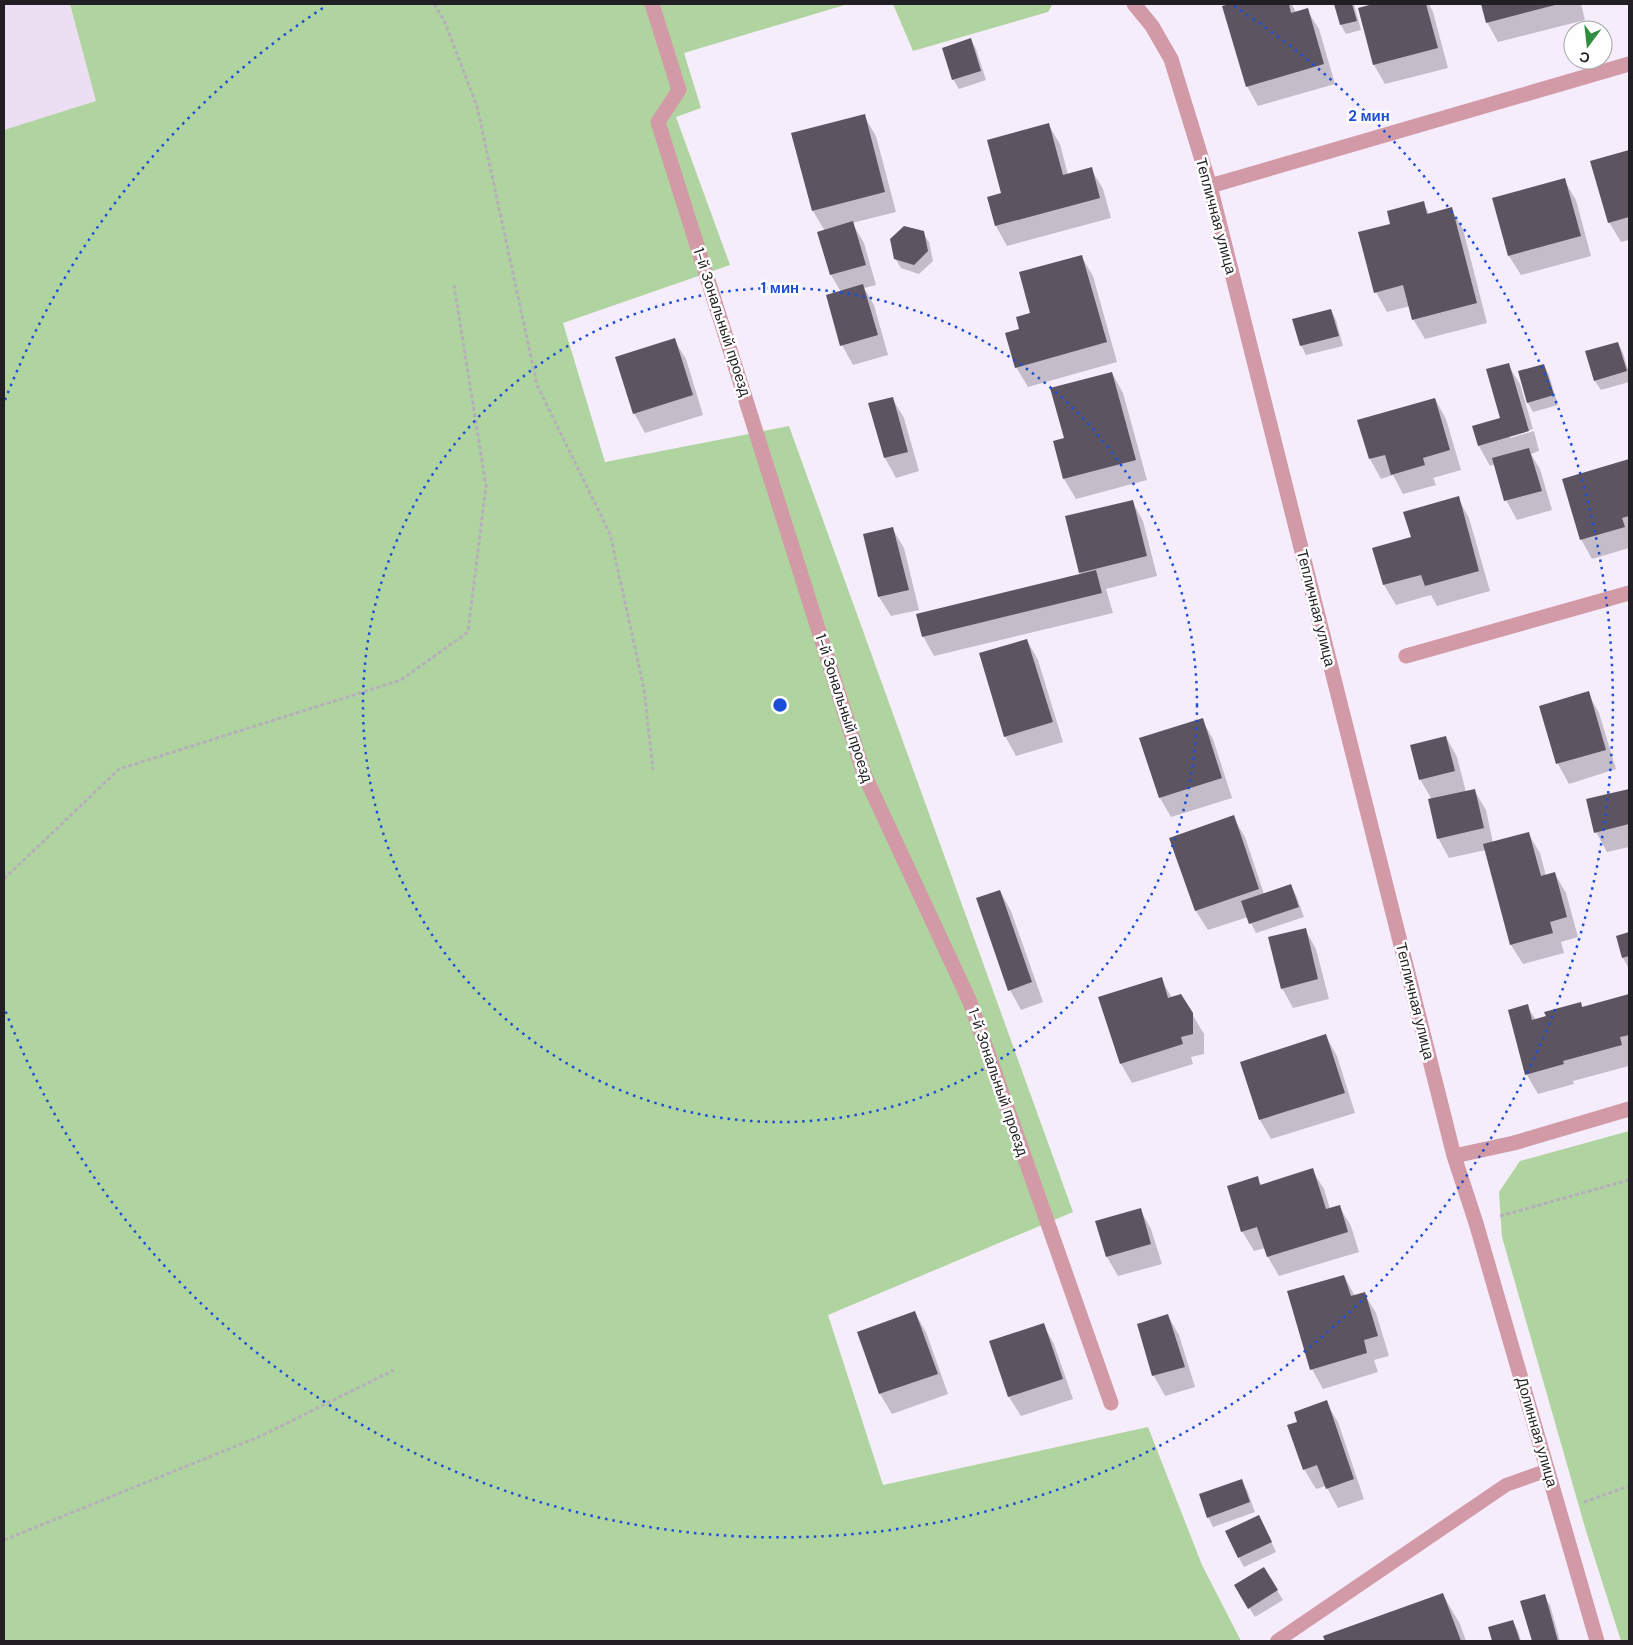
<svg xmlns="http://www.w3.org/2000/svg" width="1633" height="1645" font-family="'DM Sans',sans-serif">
  <rect width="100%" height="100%" fill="#f6edfc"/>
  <!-- built -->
  <path fill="#ecdef3" d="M4,4H142L188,144L4,196Z"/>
  <!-- green -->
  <path fill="#b0d4a0" d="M70,4H848L684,53L701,108L676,117L730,265L563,323L605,462L789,426L1073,1212L828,1315L883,1485L1148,1427L1202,1565L1241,1641H4V130L96,101Z
    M893,4H1053L1048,12L913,51Z
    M1629,1131V1641H1621L1586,1531L1502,1237L1499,1192L1520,1161Z"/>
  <!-- shadow -->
  <path fill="#0003" d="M1234,4H1292L1296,13L1307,10L1319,29L1335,84L1258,106L1247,86L1223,7Z
    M1335,4H1354L1361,30L1346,34L1341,25Z
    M1377,4H1429L1433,12L1448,68L1385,84L1374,65L1359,9Z
    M1482,4H1581L1585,20L1498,42L1487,22Z
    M971,40L976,49L986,80L959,89L953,79Z
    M864,116L876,136L896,212L852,223L864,243L876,285L864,288L874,305L888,355L853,365L842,345L841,292L831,275L825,231L813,211Z
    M1048,124L1060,144L1068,175L1091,169L1103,189L1111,218L1007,246L996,226L988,198L1002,194Z
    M1629,151V240L1621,242L1609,222L1592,162Z
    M1564,180L1576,200L1591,256L1521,275L1509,256Z
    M1423,203L1430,215L1451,209L1463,229L1487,323L1425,339L1413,319L1410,306L1387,312L1376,292L1392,225Z
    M923,233L929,242L933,261L919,274L901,268L895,258Z
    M1081,256L1093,276L1117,362L1028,387L1016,367L1021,330L1032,314Z
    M1331,310L1336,320L1343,346L1306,355L1301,345Z
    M674,340L686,359L703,415L645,433L634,413Z
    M1618,343L1623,353L1629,373V382L1601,390L1595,381Z
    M1508,365L1520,384L1533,429L1510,436V438L1534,431L1539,451L1531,454L1540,469L1552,510L1517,520L1506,500L1495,464L1490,466L1479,446L1474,427L1502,419Z
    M1544,366L1549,375L1558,405L1533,412L1528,403L1519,372Z
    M1112,373L1123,393L1147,480L1076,499L1064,479L1054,442L1065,439Z
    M892,398L904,418L919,471L896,478L885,458Z
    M1435,399L1446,419L1461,470L1433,478L1436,485L1403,494L1393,475L1381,479L1370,459Z
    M1629,461V548L1592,559L1581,539L1563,479Z
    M1458,498L1469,518L1490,591L1437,606L1431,595L1396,605L1384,585L1374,549L1412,538Z
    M1132,501L1143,521L1157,576L1106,589L1113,613L934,656L923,636L1082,575L1080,572Z
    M892,528L904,548L919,610L891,616L879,597Z
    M1027,640L1038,660L1063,742L1016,756L1005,736Z
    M1588,693L1599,713L1616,769L1569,784L1558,764L1540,707Z
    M1202,720L1213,739L1232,798L1171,817L1160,798Z
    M1446,737L1457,757L1466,792L1474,790L1486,810L1493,843L1528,833L1540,853L1546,876L1555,874L1566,893L1578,937L1561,942L1564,953L1523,964L1511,945L1486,850L1449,858L1438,838L1432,800L1420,779Z
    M1629,790V847L1607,852L1596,832Z
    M1233,817L1245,837L1264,894L1291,885L1296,895L1304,917L1256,933L1248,917L1208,930L1196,911Z
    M1000,891L1011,911L1043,1002L1021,1010L1010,990Z
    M1305,929L1316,949L1329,999L1293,1008L1282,988Z
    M1629,933V967H1628L1623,958L1617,937Z
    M1161,979L1172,998L1192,1014L1204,1034V1054L1191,1057L1193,1064L1132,1083L1121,1064Z
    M1629,995V1066L1573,1081L1574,1084L1538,1094L1527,1075L1509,1011L1527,1006L1536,1020L1580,1003L1583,1008Z
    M1326,1036L1337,1056L1355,1113L1271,1139L1260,1120Z
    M1312,1170L1324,1189L1330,1209L1339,1206L1351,1226L1359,1252L1279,1276L1268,1257L1265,1248L1254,1251L1242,1231L1257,1178L1262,1186Z
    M1140,1209L1151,1229L1162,1264L1118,1276L1107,1257Z
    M1344,1276L1355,1296L1364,1293L1376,1313L1389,1356L1374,1360L1378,1372L1323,1389L1312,1369Z
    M915,1313L926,1332L948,1394L892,1414L880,1394L859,1332Z
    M1168,1316L1179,1335L1195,1387L1165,1396L1154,1376L1138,1325Z
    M1043,1324L1054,1344L1073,1399L1021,1416L1009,1397L991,1342Z
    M1326,1402L1338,1422L1364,1499L1338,1508L1326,1486L1316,1489L1304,1469L1299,1423Z
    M1241,1481L1247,1490L1255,1512L1213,1527L1208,1517Z
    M1264,1526L1276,1552L1244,1567L1239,1558Z
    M1264,1569L1283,1600L1255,1617L1241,1595Z
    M1443,1595L1460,1624L1466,1641H1326L1324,1636Z
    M1544,1596L1550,1605L1560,1641H1533L1522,1602Z
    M1513,1622L1518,1631L1521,1641H1493L1489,1628Z"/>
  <!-- building -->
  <path fill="#5c5561" d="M1230,4H1289L1291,13L1308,8L1324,64L1246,87L1222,6Z
    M1334,4H1352L1357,21L1340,25Z
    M1373,4H1426L1438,48L1373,65L1358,8Z
    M1481,4H1559L1486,23Z
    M971,38L981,71L952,80L942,48Z
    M865,114L885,192L812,211L791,133Z
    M1049,123L1063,175L1092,167L1100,198L995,226L987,197L1001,193L987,140Z
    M1629,150V217L1608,223L1590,161Z
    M1565,178L1581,236L1508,256L1492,198Z
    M1424,201L1427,214L1452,207L1477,303L1412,320L1403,285L1374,293L1358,232L1390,224L1387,211Z
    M853,221L866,265L830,275L817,232Z
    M904,226L924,231L928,251L914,265L894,259L890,239Z
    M1082,255L1107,342L1015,368L1005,333L1019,329L1016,317L1030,313L1019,272Z
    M863,284L878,335L840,346L826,295Z
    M1331,309L1339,336L1300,346L1292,319Z
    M675,338L693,395L633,414L615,357Z
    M1618,342L1627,371L1594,381L1585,351Z
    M1509,363L1529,431L1478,446L1472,426L1500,418L1486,369Z
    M1544,364L1554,395L1527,403L1518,371Z
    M1112,372L1136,460L1063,479L1053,441L1064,438L1050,388Z
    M893,397L908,452L884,458L868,403Z
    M1435,398L1450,450L1423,458L1425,465L1391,475L1385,455L1369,459L1357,420Z
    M1529,448L1542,491L1504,501L1492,458Z
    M1629,459V516L1622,518L1625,527L1580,540L1562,479Z
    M1459,496L1479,571L1425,586L1421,575L1383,585L1372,548L1411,537L1403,512Z
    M1133,500L1147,556L1079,573L1065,516Z
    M893,527L909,590L878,597L863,534Z
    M1096,570L1102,593L922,637L916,614Z
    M1027,639L1053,722L1004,737L979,653Z
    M1589,691L1606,750L1556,764L1539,706Z
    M1203,718L1222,778L1159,798L1139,738Z
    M1446,736L1455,771L1419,780L1410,745Z
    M1475,789L1484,828L1437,839L1428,799Z
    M1629,789V824L1594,833L1586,799Z
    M1234,815L1259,889L1195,911L1169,838Z
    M1529,832L1541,876L1555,872L1567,917L1550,922L1553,933L1510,945L1483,844Z
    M1291,884L1299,907L1249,924L1241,901Z
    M1000,890L1032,982L1008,991L976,898Z
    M1306,928L1318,979L1281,989L1268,937Z
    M1629,932V956L1622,958L1616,936Z
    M1162,977L1168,998L1181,994L1193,1013V1034L1181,1037L1183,1044L1120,1064L1098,997Z
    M1629,994V1035L1620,1037L1622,1045L1563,1061L1564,1064L1525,1075L1508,1010L1528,1004L1532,1020L1546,1016L1544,1012L1581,1002L1582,1007Z
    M1326,1034L1345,1093L1259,1120L1240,1062Z
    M1313,1168L1326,1209L1340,1205L1348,1232L1267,1257L1257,1227L1241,1232L1227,1186L1258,1176L1260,1185Z
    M1141,1208L1151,1244L1106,1257L1095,1221Z
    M1344,1275L1351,1296L1365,1292L1378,1336L1364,1340L1367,1353L1310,1370L1287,1291Z
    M915,1311L938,1374L879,1394L857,1332Z
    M1168,1314L1185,1367L1152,1376L1137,1324Z
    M1044,1323L1063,1379L1008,1397L989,1341Z
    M1327,1400L1354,1479L1326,1489L1317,1465L1303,1470L1287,1425L1297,1422L1294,1412Z
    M1242,1479L1250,1502L1207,1518L1199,1494Z
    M1259,1515L1272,1542L1238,1558L1225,1531Z
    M1264,1567L1278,1590L1248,1609L1234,1585Z
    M1443,1593L1461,1641H1325L1323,1636Z
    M1545,1594L1558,1641H1532L1520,1601Z
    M1513,1620L1520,1641H1492L1488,1627Z"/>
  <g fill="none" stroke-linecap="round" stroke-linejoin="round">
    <!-- path -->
    <path stroke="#b6afbb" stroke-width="3" stroke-dasharray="4 2.5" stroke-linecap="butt" d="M434,4L444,20L477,106L537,385L610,534L644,689L653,770
      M4,879L119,769L401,680L468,632L486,486L454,285
      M1500,1216L1629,1180
      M1584,1502L1629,1486
      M4,1540L261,1436L394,1370"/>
    <!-- lane -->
    <path stroke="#d29aa6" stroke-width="14" d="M1277,1641L1506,1485L1548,1470"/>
    <!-- street -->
    <path stroke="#d29aa6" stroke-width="15" d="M652,4L679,90L658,122L864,774L970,1002L1111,1403
      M1134,4L1152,26L1171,59L1210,186L1454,1156L1476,1223L1597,1641
      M1210,186L1629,64
      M1406,656L1629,593
      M1454,1156L1514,1143L1629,1109"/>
  </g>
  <!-- distance rings -->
  <g fill="none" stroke="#1d4ed8" stroke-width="2.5" stroke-dasharray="2.5 5">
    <circle cx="780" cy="705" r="417"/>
    <path d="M5 400A833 833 0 0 1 326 6M1234 6A833 833 0 1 1 5 1010"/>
  </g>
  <g text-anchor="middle" stroke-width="5" stroke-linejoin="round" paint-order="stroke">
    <!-- street labels -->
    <g font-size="15" fill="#221f24" stroke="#fefefe">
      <text transform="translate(1216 216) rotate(75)" y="5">Тепличная улица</text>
      <text transform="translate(722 322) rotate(72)" y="5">1-й Зональный проезд</text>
      <text transform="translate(1316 608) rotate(76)" y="5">Тепличная улица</text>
      <text transform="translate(844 708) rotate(72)" y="5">1-й Зональный проезд</text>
      <text transform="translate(1415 1001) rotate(76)" y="5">Тепличная улица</text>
      <text transform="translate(998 1082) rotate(71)" y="5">1-й Зональный проезд</text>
      <text transform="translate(1537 1432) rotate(74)" y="5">Долинная улица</text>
    </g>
  </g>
  <circle cx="780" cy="705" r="8" fill="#1d4ed8" stroke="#fefefe" stroke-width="2.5"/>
  <g font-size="15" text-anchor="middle" font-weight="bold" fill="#1d4ed8" stroke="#fefefe" stroke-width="5" stroke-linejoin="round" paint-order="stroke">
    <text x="1369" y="121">2 мин</text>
    <text x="780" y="293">1 мин</text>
  </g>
  <!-- border -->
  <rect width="1633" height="1645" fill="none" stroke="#221f24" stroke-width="10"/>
  <!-- north arrow -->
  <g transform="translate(1588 45) rotate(195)"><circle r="24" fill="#fefefe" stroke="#a6a5a7"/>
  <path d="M0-4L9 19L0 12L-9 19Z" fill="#318d3f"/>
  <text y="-8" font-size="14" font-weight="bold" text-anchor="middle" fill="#221f24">С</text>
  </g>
</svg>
